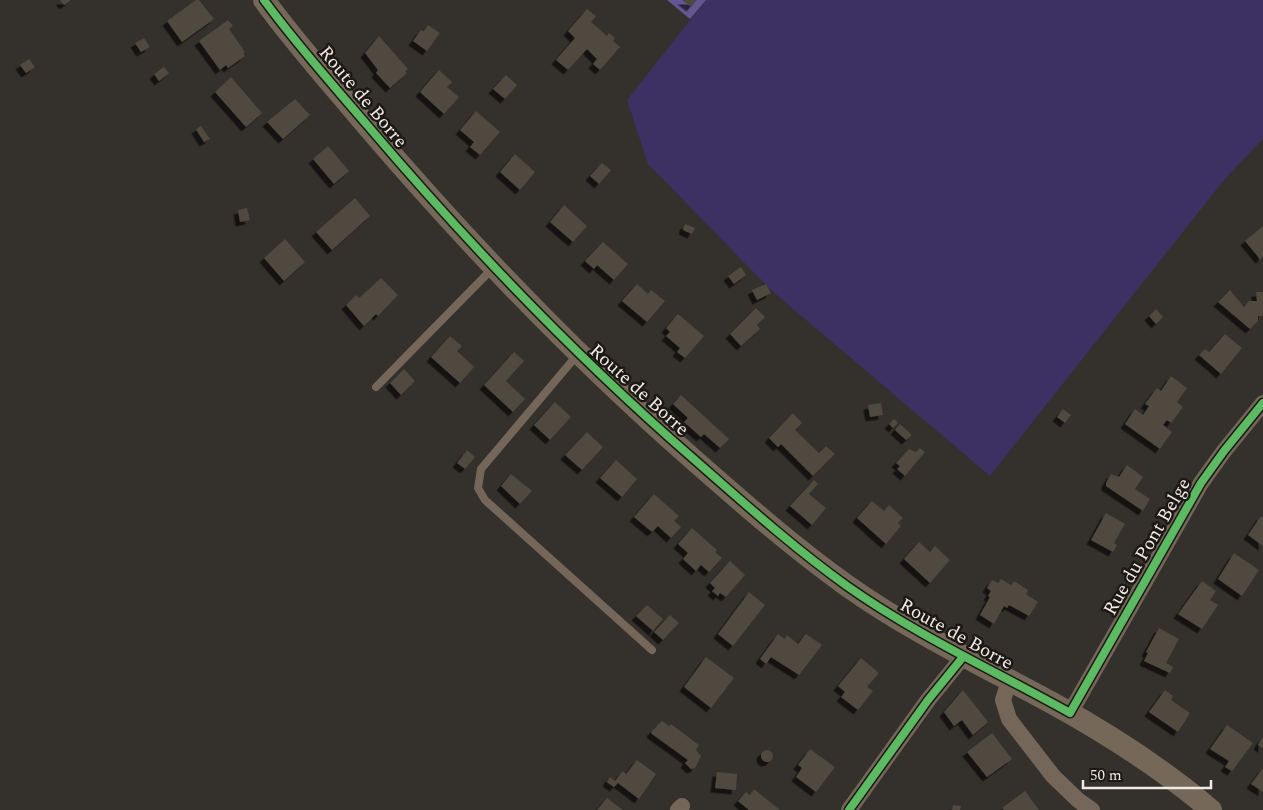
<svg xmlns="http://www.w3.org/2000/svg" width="1263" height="810" font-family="Spectral,serif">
  <defs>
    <filter id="shadow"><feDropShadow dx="-4.5" dy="4.5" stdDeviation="0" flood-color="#0009"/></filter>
  </defs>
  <rect width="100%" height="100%" fill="#34302b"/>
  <!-- green -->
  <path fill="#3d3062" d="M706,0H1263V139L1224,180L990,476L773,292L648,164L627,100Z"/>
  <!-- forest -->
  <path fill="#635692" d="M667,0H706L690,19Z"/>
  <!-- building -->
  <path fill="#4f483f" filter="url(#shadow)" d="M60,0H71L64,5Z
    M196,0H199L214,19L182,42L167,21Z
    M682,0H697L691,7Z
    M587,9L596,16L591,22L607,36L609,33L615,38L613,41L620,47L600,70L593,64L597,59L587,49L568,70L556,60L575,38L568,31Z
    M228,20L233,26L229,29L245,52L243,53L245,56L228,68L226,65L220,70L199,41Z
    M428,25L440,33L427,51L413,41L421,30L424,31Z
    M379,36L408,69L405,71L407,73L390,88L376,73L378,70L365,53Z
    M144,38L150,47L141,52L135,43Z
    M29,59L35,67L26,73L20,65Z
    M164,67L169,73L159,81L154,74Z
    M439,70L452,82L447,87L459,97L444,114L420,92Z
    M506,75L517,85L505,99L493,89Z
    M231,77L262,113L246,127L215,92Z
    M295,99L310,115L283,139L267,122Z
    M476,111L500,132L480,155L470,147L474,142L460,130Z
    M201,126L210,139L204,142L196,129Z
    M328,146L349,171L334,184L313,159Z
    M515,154L535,172L520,190L500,172Z
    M602,163L611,170L599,184L590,176Z
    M355,198L370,216L332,250L316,232Z
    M564,205L587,226L573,242L550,222Z
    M247,208L250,220L240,222L238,210Z
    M685,224L695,228L692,234L683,230Z
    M1263,226V257L1260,259L1245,241Z
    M285,239L305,262L284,281L264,258Z
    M603,242L628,264L614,280L597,265L594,269L585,261Z
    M741,267L746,275L734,284L728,276Z
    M381,278L398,295L381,313L378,316L376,314L364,326L346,305L356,295L359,298Z
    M637,284L648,294L651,290L665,301L647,322L622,301Z
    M766,284L771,293L757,300L752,290Z
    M1230,290L1244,307L1249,301H1257L1256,292H1263V316H1258V321L1250,329L1218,302Z
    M756,308L765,317L757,325L760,329L741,346L730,334Z
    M1156,309L1163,317L1156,324L1149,316Z
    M678,314L704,336L685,358L677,352L680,348L666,336L670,332L666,328Z
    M1225,334L1242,348L1221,374L1199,355L1205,349L1209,352Z
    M450,336L462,346L457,351L474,367L460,383L431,357Z
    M514,352L524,361L506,381L525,399L513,412L484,385Z
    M404,369L415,381L401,395L390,383Z
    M1171,376L1187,388L1177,402L1183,407L1171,423L1167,420L1163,425L1172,432L1160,449L1125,424L1135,409L1143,415L1149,406L1145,404L1157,388L1161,391Z
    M681,395L729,439L720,448L704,434L701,437L684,422L688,418L673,404Z
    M555,402L571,417L550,440L534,425Z
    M881,403L883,415L870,417L868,405Z
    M1063,409L1071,415L1065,423L1057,417Z
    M793,413L802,423L795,430L819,453L826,446L835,454L813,476L781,444L778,447L769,438Z
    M894,419L898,423L893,428L889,424Z
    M900,424L912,435L906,440L895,430Z
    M587,432L603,447L582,470L565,455Z
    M920,448L925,452L905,476L897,469L900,466L896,463L909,449L916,452Z
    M467,450L475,457L465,469L457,463Z
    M616,460L637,479L622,497L600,478Z
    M1127,465L1143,477L1135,489L1150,499L1143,511L1106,486V483L1111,474L1119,477Z
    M511,474L532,491L520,504L501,486Z
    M814,480L818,484L809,494L826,508L812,525L790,506Z
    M654,494L679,516L674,521L681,527L671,538L658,526L652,532L634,517Z
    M872,501L884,511L889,505L903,518L898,523L901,526L886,544L857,518Z
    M1106,513L1125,524L1114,543L1117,545L1113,552L1091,540Z
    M1261,516L1263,518V546L1248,535Z
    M692,528L717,550L715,552L722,558L709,572L701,565L696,571L683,559L688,553L678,544Z
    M919,542L930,552L935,546L950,560L930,583L904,559Z
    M1234,553L1259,570L1242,596L1218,579Z
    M730,561L745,575L726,597L720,593L718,596L712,591L715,588L710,583Z
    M1001,579L1011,585L1014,581L1028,590L1026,594L1038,602L1029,616L1009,605L1007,608L1004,606L994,624L980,615L990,597L988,596L991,591L987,588L992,580L998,583Z
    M1202,581L1216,591L1210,600L1218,605L1202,629L1178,614Z
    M749,592L765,605L733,646L718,634Z
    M647,605L663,619L653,631L636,616Z
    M670,615L679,623L663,640L654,632Z
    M1159,628L1179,639L1166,663L1173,667L1170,673L1144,661L1148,653L1146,652Z
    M778,634L785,639L787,635L798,644L806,634L822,645L799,675L771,657L766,664L760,659Z
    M706,657L734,678L711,708L684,687Z
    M861,658L879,673L867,687L873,691L858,710L841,697L845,692L838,686Z
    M963,690L988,722L973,735L962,720L954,726L944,712Z
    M1165,690L1173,696L1171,700L1190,713L1178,732L1149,712Z
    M662,721L669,726L671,724L699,745L696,750L701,756L695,768L691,769L685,763L688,760L652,734L651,732Z
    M1227,725L1253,743L1232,771L1225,767L1229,761L1210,749Z
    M992,733L1012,759L987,777L967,752Z
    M1263,737V747L1262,748L1258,745Z
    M810,749L835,767L816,792L796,777L802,768L798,765Z
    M761 756a6 6 0 1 1 12 0a6 6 0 1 1-12 0Z
    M637,760L656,774L639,799L618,783L614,787L607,782L610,777L615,781L623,771L626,774Z
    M1263,768V792L1251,784Z
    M717,772L737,774L736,790L715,788Z
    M754,789L780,810H749L738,801L746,792L750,795Z
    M1025,791L1039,810H1004L1002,808Z
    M607,798L623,810H597Z
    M953,805L961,806L960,810H952Z"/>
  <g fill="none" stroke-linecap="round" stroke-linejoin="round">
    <!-- lane -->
    <path stroke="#74675a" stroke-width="8" d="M578,354L481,469L478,488L485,500L652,650
      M376,387L492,269"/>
    <!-- street -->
    <path stroke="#74675a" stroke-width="16" d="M1009,681L1003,700L1009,719L1053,776L1078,800L1092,810
      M1070,713L1201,483L1224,451L1263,403
      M678,810L682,806
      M849,810L928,700L963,657"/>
    <!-- secondary -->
    <path stroke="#756859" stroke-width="22" d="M264,0C296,44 333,85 368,127C470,246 577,358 695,461C744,504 793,547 846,585C912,632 984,666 1054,704C1110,735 1163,769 1211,810"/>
    <!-- cycleway casing -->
    <g stroke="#1c1915" stroke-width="11">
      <path id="cycleway" d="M264,0C296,44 333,85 368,126C470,246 577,358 696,461C745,504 794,548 847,586C918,636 995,671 1070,713L1201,483L1224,451L1263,403
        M849,810L928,700L963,657"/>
    </g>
    <!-- cycleway -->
    <use href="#cycleway" stroke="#5cba63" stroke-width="8"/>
  </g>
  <g text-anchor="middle" stroke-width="5" stroke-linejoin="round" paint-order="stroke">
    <!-- street labels -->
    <g font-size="19" fill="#f0eae5" stroke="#1c1915">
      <text transform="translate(364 96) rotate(50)" y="7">Route de Borre</text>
      <text transform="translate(640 389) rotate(42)" y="7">Route de Borre</text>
      <text transform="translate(1146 546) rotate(-60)" y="7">Rue du Pont Belge</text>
      <text transform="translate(957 633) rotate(29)" y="7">Route de Borre</text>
    </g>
  </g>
  <!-- scale -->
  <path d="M1083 780v8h128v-8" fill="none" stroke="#f0eae5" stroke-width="2.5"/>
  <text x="1090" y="780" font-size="15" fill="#f0eae5" stroke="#1c1915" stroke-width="4" paint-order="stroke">50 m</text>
</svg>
